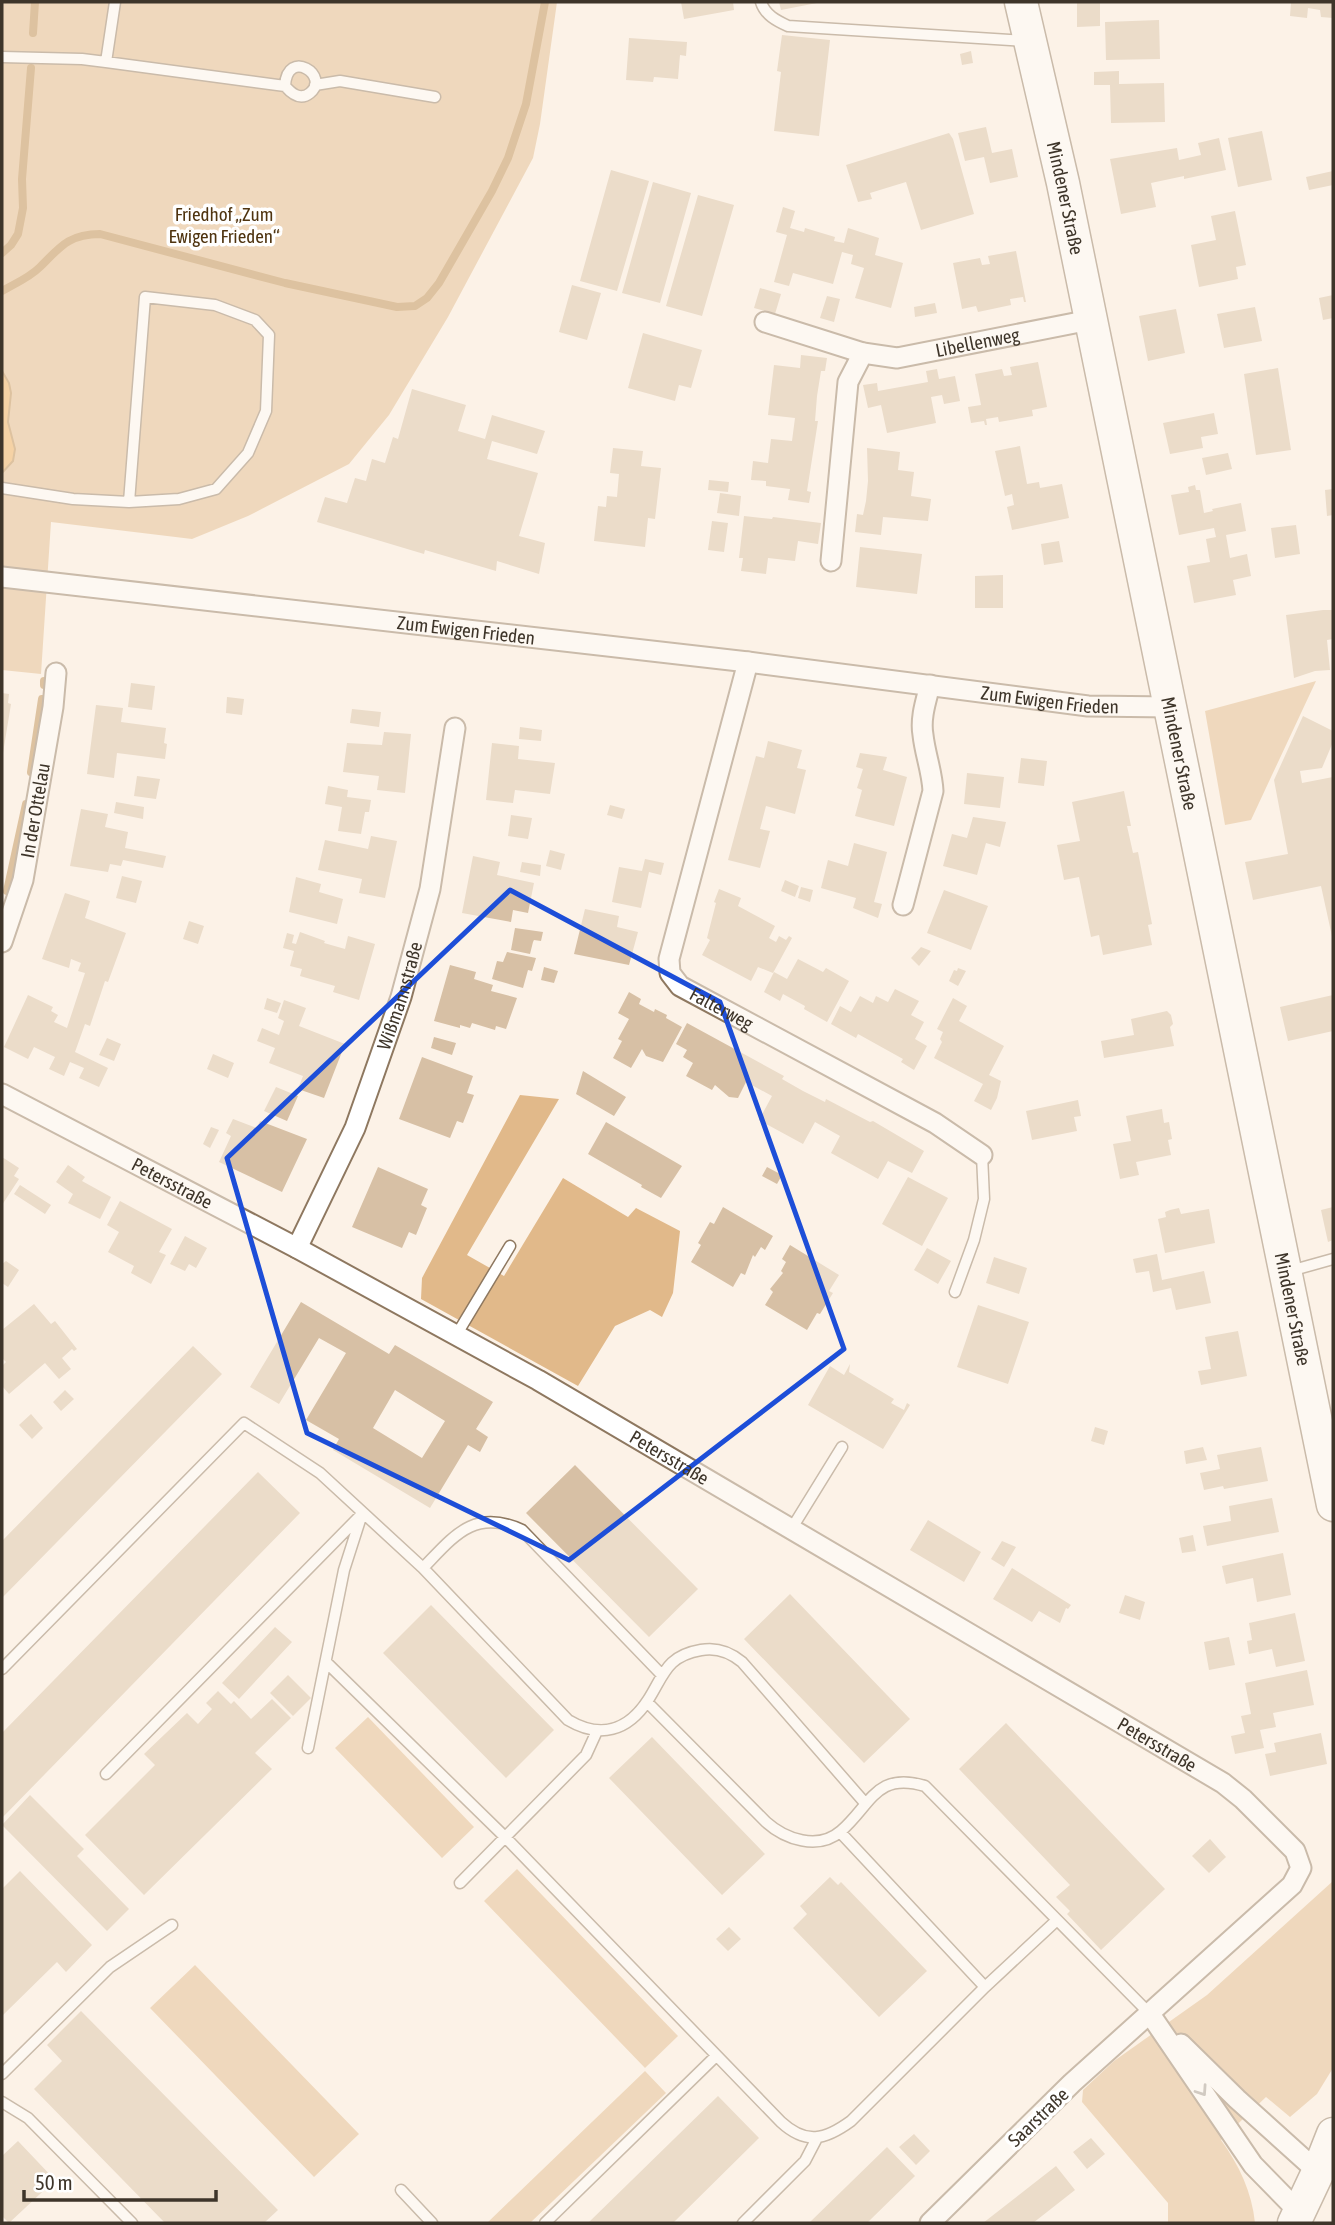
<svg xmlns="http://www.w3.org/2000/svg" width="1335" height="2225" font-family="'Asap Condensed',sans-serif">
  <rect width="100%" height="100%" fill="#fcf2e7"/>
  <!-- green -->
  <path fill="#e1b98a" d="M2,2H557L540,124L533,158L448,317L389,415L349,464L248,516L192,539L51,522L41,674L2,670Z
    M1316,681L1251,820L1225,825L1205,711Z
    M520,1095L559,1099L467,1255L504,1276L563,1178L628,1217L636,1208L680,1231L673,1293L662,1317L650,1310L615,1326L578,1386L421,1299L422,1278Z
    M368,1717L474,1827L442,1858L335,1748Z
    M517,1869L678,2036L645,2068L484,1901Z
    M1333,1881V2068L1317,2094L1290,2117L1266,2097L1221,2140C1239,2165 1252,2192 1255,2223H1168V2203L1082,2102L1083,2090L1114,2061L1207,1995Z
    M195,1965L359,2134L314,2177L150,2008Z
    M645,2071L666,2093L530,2223H487Z"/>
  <!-- water -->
  <path fill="#eeab56" stroke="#b98849" stroke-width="2" d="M2,371L9,383L11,393L8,422L15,449L13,461L2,473Z"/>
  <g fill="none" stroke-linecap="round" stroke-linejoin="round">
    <!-- stream -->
    <path stroke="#b98849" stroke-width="8" d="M33,33L35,2
      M2,253L11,245L18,234L23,208L22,179L31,68
      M2,291C14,284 29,278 40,267C60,247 69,234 100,234L285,283L397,307L415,306L427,298L439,283L492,191L508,158L526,104L545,2
      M44,685V681
      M31,772L42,699
      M7,891L26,804"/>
  </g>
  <!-- building -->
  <path fill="#d7c0a5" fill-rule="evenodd" d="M681,2H733L734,10L684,19Z
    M779,2H817V3L781,10Z
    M1077,2L1100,3V26L1077,27Z
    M1291,2H1333V18L1321,17L1320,10L1308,8L1307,18L1290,16Z
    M1159,20L1160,59L1106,60L1105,22Z
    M782,35L830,40L819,136L774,131L781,72L777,71Z
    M629,38L687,42L686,56L680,55L678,79L654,77L653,82L626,80Z
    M971,51L973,63L962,65L960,54Z
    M1119,71V84L1164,83L1165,122L1111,123L1110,85H1094V72Z
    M986,127L992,153L1012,149L1018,177L990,183L984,157L965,161L958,133Z
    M1262,131L1272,180L1238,187L1228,138Z
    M949,133L953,139L974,214L921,230L906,182L870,193L872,199L858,202L846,165Z
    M1219,138L1226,170L1184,179V176L1151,183L1156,207L1121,214L1110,159L1177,148L1179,160L1201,155L1198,143Z
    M611,170L649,181L617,291L580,281Z
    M1333,171V185L1309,190L1306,177Z
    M653,182L691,193L660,303L622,293Z
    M698,195L734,205L702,316L666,306Z
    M783,207L795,211L790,228L804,232L805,228L835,237L834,241L844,243L848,228L879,238L875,255L903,263L891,308L855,298L864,268L851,264L853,255L842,252L833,284L793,273L789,286L774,282L787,235L776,232Z
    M1235,211L1246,265L1236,267L1238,279L1199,287L1191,245L1216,240L1211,216Z
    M1016,251L1026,302H1024L1023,297L1010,299L1011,305L978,312L976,306L962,309L953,263L980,258L982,265L990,264L988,256Z
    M572,285L601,293L587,340L559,332Z
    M760,288L781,294L775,314L754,308Z
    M1333,295V318L1323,320L1319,298Z
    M827,296L840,299L834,322L820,318Z
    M935,303L937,313L915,317L914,307Z
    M1255,307L1262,341L1224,348L1217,314Z
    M1176,309L1185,353L1148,361L1139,316Z
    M643,333L702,350L691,388L679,385L675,401L628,388Z
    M801,355L827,358L825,371H821L817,396L815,421H818L807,491L811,492L809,503L788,500L790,489L766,486V481L751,480L753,461L768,463L771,439L792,441L795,418L768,415L774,365L800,368Z
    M1038,362L1047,407L1032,410L1033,416L999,422L998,417L986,419L987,425H985L984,421L971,423L968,407L981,405L975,374L1002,369L1004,376L1012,375L1010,367Z
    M1278,368L1291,450L1256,455L1244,374Z
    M937,369L939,379L955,376L960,401L944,404L942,395L931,397L936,423L887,433L881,405L868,408L863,385L877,383L878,391L928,382L926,371Z
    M412,389L466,405L458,431L485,439L492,415L545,431L537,454L492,441L487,459L538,473L519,536L545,543L539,574L497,561L496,571L425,550L424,554L317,522L325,497L347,503L355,478L366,481L372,459L385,463L393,437L398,439Z
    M1214,413L1218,434L1201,437L1203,448L1170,454L1163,423Z
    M1020,446L1027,484L1039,482L1040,488L1062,484L1069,518L1012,530L1007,507L1014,505L1012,494L1005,496L995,451Z
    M613,448L643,451L641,466L661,468L655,519L648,518L645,547L594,541L598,506L606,507L607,496L617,497L619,474L610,473Z
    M867,448L900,452L898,470L914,472L911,496L931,499L928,521L883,517L881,535L855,532L857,514L863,515L866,501L868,481Z
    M1228,453L1232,469L1206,475L1202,458Z
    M709,480L729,482L728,492L708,490Z
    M1195,485L1196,490H1200L1204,513L1213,511L1212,509L1241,503L1246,531L1226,535L1230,558L1247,554L1251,576L1233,580L1236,595L1194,603L1187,566L1210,562L1206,539L1216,537L1214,528L1179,535L1171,495L1189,492L1188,487Z
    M1333,489V515L1327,516L1325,490Z
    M720,493L741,496L739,516L717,513Z
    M744,516L772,519L773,517L821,523L818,544L798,541L795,561L768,558L766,574L741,571L743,558H739Z
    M712,521L728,523L724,552L708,550Z
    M1296,525L1300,554L1275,558L1271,528Z
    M1059,541L1063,562L1044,565L1041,544Z
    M860,547L922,554L917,594L856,587Z
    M1003,575V608H975V576Z
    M1323,610H1333V639L1327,640L1330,670L1315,671L1294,678L1286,615Z
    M131,683L155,686L152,710L128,707Z
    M2,693L9,694L8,703L11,704L3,753Z
    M227,697L244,699L242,715L226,713Z
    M96,705L123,708L121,722L166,728L164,743L167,744L165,759L117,753L114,778L87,774Z
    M352,709L381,712L379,727L350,723Z
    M1303,716L1333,731V742L1322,768L1300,771L1302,783L1333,777V941L1321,886L1253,900L1245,862L1288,854L1274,780Z
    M520,727L542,730L541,741L519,739Z
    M384,732L411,734L405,793L377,790L379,776L343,772L347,743L382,745Z
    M768,741L802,750L797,768L806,770L795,814L766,806L760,829L770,831L760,868L728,860L756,756L764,758Z
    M492,743L519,746L518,759L555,763L550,794L515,790L513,803L486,800Z
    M860,753L887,757L883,770L907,777L894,826L855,816L862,790L857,788L863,769L856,767Z
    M1021,758L1047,761L1044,786L1018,783Z
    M967,773L1004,777L1000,808L964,804Z
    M137,776L160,779L156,799L134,796Z
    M328,786L348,790L347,797L371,800L369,812H365L361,834L338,831L342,807L325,804Z
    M1124,791L1131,826H1127L1133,853L1138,852L1152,924L1148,925L1152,945L1103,955L1099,935L1091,937L1079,877L1064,880L1057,845L1080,841L1072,802Z
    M116,802L144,807L143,819L114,813Z
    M610,805L625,809L622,819L607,815Z
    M81,809L108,814L105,827L128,832L125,848L166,856L163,868L123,860L121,866L110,864L108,872L70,866Z
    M511,815L532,818L528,839L508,836Z
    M973,817L1006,822L1000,847L986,843L977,875L943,866L952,834L967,838Z
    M371,836L397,841L385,898L359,893L362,879L318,870L325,840L368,849Z
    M854,843L887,852L874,902L882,904L878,918L853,908L856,898L821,888L828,860L848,866Z
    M550,850L565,854L561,870L546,866Z
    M473,856L500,862L497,875L534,883L528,913L513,910L511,922L462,913Z
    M645,859L664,863L661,875L649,872L641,908L612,902L619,867L642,871Z
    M522,862L541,865L540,876L520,872Z
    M122,876L142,881L136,903L116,898Z
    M296,877L321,884L319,892L343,899L337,924L289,912Z
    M785,880L799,886L795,897L781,891Z
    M801,887L813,890L810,902L798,898Z
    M719,889L741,898L738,906L775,926L769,938L776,942L779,936L786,940L789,936L792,938L773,973L758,967L751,981L702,955L710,940L707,938L716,903L714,902Z
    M944,890L988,906L971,950L927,933Z
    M65,893L90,901L85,918L126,933L108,982L105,981L90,1026L85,1024L75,1052L108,1068L99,1087L79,1078L84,1068L70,1062L64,1076L49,1069L55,1057L34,1047L28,1059L4,1047L28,995L53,1007L51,1011L58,1015L54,1022L67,1028L85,973L78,971L81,963L71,959L69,968L42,959Z
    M585,909L619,916L617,927L638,932L629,965L574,954Z
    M189,921L204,926L198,944L183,939Z
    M515,928L543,932L541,941L534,940L533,942L530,954L511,950Z
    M300,932L325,941L324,943L345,949L348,936L375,944L359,1000L333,992L335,986L300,976L302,969L290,966L294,951L283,948L287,933L294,935L292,943L296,944Z
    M921,947L931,951L919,966L911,958Z
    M507,952L536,958L532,971L528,970L523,988L492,979L497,961L503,962Z
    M798,959L823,972L826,968L849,981L827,1022L804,1009L805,1006L783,994L780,1001L764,992L774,972L787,979Z
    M450,965L476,972L474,979L493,985L491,991L517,998L506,1029L496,1026L495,1030L472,1023L470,1028L460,1025V1028L434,1021Z
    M544,967L558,971L554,983L541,980Z
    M958,968L966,971L958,986L949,981L954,970L957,971Z
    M895,989L919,1001L911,1015L924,1022L915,1039L927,1046L914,1070L901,1062L903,1059L858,1034L856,1038L831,1024L840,1006L851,1012L860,996L873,1003L876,996L888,1002Z
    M629,992L641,999L639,1004L654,1012L655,1009L667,1015L666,1018L682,1027L663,1062L646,1056L642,1049L631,1068L613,1058L622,1041L618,1039L629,1019L618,1013Z
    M1333,995V1031L1288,1041L1280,1007Z
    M267,998L281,1003L277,1013L264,1009Z
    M953,998L967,1006L959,1021L1004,1046L989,1075L1001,1081L997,1098L991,1110L974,1101L983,1084L934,1058L942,1042L940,1039L943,1032L937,1029Z
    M284,1000L306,1008L299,1026L345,1044L324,1098L298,1089L303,1076L269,1063L275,1048L257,1041L262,1028L279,1035L284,1021L278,1018Z
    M1167,1011L1171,1015L1173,1024L1170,1027L1174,1046L1104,1058L1101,1041L1134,1035L1131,1019Z
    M687,1023L784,1076L782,1079L803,1091L825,1102L826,1099L870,1122L873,1121L924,1151L912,1173L888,1161L878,1179L831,1153L840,1136L815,1122L803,1144L759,1120L772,1096L746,1082L738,1098L729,1097L715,1085L712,1090L686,1076L693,1063L683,1057L687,1050L676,1044Z
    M434,1037L456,1043L452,1055L431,1048Z
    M107,1038L121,1044L114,1061L99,1055Z
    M213,1054L234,1063L228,1078L207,1069Z
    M422,1057L473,1076L467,1093L474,1095L463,1123L457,1121L450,1138L399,1119Z
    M583,1071L626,1097L614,1116L576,1094Z
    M276,1087L298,1096L287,1121L264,1111Z
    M1078,1100L1081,1116L1074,1117L1077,1131L1032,1140L1026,1111Z
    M1162,1109L1164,1123L1169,1122L1172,1139L1168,1140L1171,1155L1136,1162L1139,1175L1120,1179L1113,1144L1131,1141L1126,1116Z
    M233,1119L257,1128L260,1121L307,1139L282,1192L219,1162L231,1136L226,1133Z
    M606,1122L682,1166L661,1198L641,1187L642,1185L588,1154Z
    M211,1127L219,1130L210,1148L203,1144Z
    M2,1157L19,1168L14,1176L19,1179L2,1205Z
    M68,1165L85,1177L82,1181L111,1197L100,1219L68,1203L73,1194L56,1182Z
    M378,1167L428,1189L421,1205L427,1208L416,1235L409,1232L402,1248L352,1227Z
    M767,1167L782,1175L777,1184L762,1176Z
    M908,1177L948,1198L922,1246L882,1224Z
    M20,1185L51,1205L45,1214L14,1194Z
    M120,1201L172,1229L159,1252L166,1255L151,1284L131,1273L134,1266L108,1252L119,1232L107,1225Z
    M723,1207L773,1236L765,1250L761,1247L755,1257L753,1255L745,1275L741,1273L733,1287L691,1262L701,1245L698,1243L710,1222L714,1224Z
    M1333,1207V1240L1328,1242L1321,1210Z
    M1179,1208L1181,1214L1209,1209L1215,1243L1165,1253L1158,1219L1166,1217L1165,1212L1170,1210Z
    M185,1236L207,1248L196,1268L189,1264L185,1271L170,1264Z
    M790,1245L839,1275L829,1291L833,1293L820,1314L817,1313L807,1330L765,1305L773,1292L770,1289L783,1273L781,1271L786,1262L782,1259Z
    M927,1248L951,1261L938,1284L914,1270Z
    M1157,1254L1162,1280L1204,1271L1211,1303L1176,1310L1171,1288L1153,1292L1149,1271L1136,1273L1133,1259Z
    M994,1257L1027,1268L1019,1294L986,1283Z
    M6,1261L19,1270L8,1287L2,1283V1264Z
    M301,1302L389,1354L395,1345L493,1402L476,1429L488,1437L480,1452L468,1445L430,1508L333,1450L339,1439L306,1420L346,1353L319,1338L279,1404L250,1387ZM395,1390L445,1421L422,1458L373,1428Z
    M34,1304L51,1324L55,1321L77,1349L74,1351L72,1349L62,1358L71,1369L59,1379L45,1363L9,1394L2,1386V1366L6,1362L2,1358V1330Z
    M978,1305L1029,1322L1008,1384L957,1367Z
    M1238,1331L1247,1376L1201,1385L1198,1371L1211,1369L1205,1337Z
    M193,1346L222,1374L2,1598V1541Z
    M850,1364L849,1372L894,1399L891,1403L904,1410L907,1403L910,1405L883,1449L808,1405L830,1366L844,1375Z
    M65,1390L74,1399L61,1411L53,1402Z
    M31,1414L43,1428L32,1439L19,1425Z
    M1095,1427L1108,1431L1104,1445L1091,1441Z
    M1203,1447L1207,1460L1186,1464L1184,1451Z
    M1261,1447L1268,1481L1224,1489L1223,1486L1204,1490L1200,1473L1220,1469L1217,1455Z
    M575,1465L698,1589L649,1637L526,1513Z
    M258,1472L300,1513L2,1818V1733Z
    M1272,1498L1279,1532L1207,1546L1203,1526L1231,1521L1229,1506Z
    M928,1520L981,1552L964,1582L910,1550Z
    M1193,1535L1196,1551L1182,1553L1179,1538Z
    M1002,1541L1016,1547L1004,1567L991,1559Z
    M1283,1553L1291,1595L1257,1602L1253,1578L1226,1584L1222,1566Z
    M1012,1568L1071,1605L1068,1609L1066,1608L1060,1623L1039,1611L1032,1622L993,1599Z
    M790,1594L910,1719L864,1763L744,1639Z
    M1125,1595L1145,1602L1140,1620L1119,1613Z
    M431,1605L554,1730L506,1778L383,1653Z
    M1295,1613L1305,1661L1276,1667L1272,1649L1249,1654L1247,1641L1252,1640L1249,1623Z
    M275,1627L292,1642L239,1699L222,1683Z
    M1229,1637L1235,1665L1209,1670L1204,1642Z
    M1307,1670L1314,1705L1273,1713L1276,1727L1260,1730L1264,1748L1235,1754L1231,1736L1245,1733L1241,1716L1251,1714L1245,1683Z
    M288,1675L311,1698L293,1716L270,1693Z
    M218,1691L231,1704L234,1701L251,1719L272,1699L291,1718L255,1753L272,1769L144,1895L85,1835L155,1765L144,1754L187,1713L198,1724L212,1709L206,1703Z
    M1006,1723L1165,1889L1101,1950L1067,1914L1070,1911L1056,1897L1070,1885L959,1769Z
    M1321,1733L1327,1764L1270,1776L1265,1754L1276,1752L1274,1743Z
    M652,1737L765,1854L722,1895L609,1778Z
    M30,1795L84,1849L77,1856L129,1909L107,1931L2,1825Z
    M1210,1839L1226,1857L1209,1873L1192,1856Z
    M20,1871L92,1945L66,1972L57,1962L2,2016V1889Z
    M830,1877L838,1885L841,1882L927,1971L879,2017L793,1928L807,1914L800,1906Z
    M729,1927L741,1939L728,1951L716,1939Z
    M81,2011L278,2210L264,2223H165L34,2089L62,2061L47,2045Z
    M718,2096L759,2138L673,2223H588Z
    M914,2134L930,2151L916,2165L899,2147Z
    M1091,2138L1105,2154L1087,2169L1073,2152Z
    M18,2141L55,2180L9,2223L2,2216V2156Z
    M887,2147L915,2176L867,2223H809Z
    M1056,2166L1075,2190L1033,2223H983Z"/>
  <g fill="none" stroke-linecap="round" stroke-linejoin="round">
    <!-- service casing -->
    <g stroke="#8e7860" stroke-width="13">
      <path id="service" d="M761,2C765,15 777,21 788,26L1026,41
        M2,57L82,59L106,62L285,86C291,93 300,101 310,93C331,76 287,47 285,86
        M106,62L115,2
        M315,85L340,81L435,97
        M2,488L73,499L129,502L179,499L216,489L248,453L266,411L269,335L255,320L215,305L145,297L129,502
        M1290,1271L1333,1259
        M955,1292L974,1240L984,1199L982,1155
        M457,1334L510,1246
        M792,1528L842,1447
        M423,1568C454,1536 474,1508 522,1530L661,1674
        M326,1662L506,1838L781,2122C806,2145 825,2140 851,2121L985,1987L1057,1920
        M2,1669L244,1423L320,1473L423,1568L568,1720C600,1739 628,1731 648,1700C664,1675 666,1656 701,1650C717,1647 730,1652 742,1662L865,1803
        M647,1702L766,1822C785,1839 818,1851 841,1831C871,1805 876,1771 925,1786L1150,2014
        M308,1748L344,1570L361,1517
        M106,1774L362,1514
        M840,1832L985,1987
        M460,1883L586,1755L597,1731
        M2,2074L110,1967L172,1925
        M2,2102L28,2118L132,2223
        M401,2190L432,2223
        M545,2223L716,2056
        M743,2223L805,2161L817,2138"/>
    </g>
    <!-- minor casing -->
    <g stroke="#8e7860" stroke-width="23">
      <g id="minor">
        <path id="s1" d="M765,322L863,353L897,358L1090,320"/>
        <path d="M831,561L848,382L863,353"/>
        <path id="s2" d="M2,577L748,662L1088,706L1171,707"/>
        <path id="s3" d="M748,662L669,959L670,973L680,986L935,1123L982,1155"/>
        <path d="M903,905L933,791C932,771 925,754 923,735C920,718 926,701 930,685"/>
        <path id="s4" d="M2,942L23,880L53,707L56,673"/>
        <path id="s5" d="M2,1094L297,1248L538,1380L1223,1783L1243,1799L1295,1851L1301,1868L1292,1885L1072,2083L930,2223"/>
        <path id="s6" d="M297,1248L355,1128L401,997L430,889L455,728"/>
        <path d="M1150,2014L1253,2165L1300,2213"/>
        <path d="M1181,2044L1237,2099L1318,2172"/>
      </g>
    </g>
    <!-- primary casing -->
    <g stroke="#8e7860" stroke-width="35">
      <g id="primary">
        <path id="s7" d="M1021,2L1063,183L1333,1505"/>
        <path d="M1294,2223L1318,2172L1333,2134"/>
      </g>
    </g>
    <!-- service -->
    <use href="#service" stroke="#fff" stroke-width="10"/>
    <!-- minor -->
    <use href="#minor" stroke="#fff" stroke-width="19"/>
    <!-- primary -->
    <use href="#primary" stroke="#fff" stroke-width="32"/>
  </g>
  <!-- one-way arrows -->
  <defs><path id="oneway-chevron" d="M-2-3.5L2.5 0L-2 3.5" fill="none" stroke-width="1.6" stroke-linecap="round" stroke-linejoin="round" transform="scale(1.75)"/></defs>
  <use stroke="#9e9a94" href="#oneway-chevron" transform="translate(1202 2091) rotate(56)"/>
  <!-- marked area -->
  <path d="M0 0H1335V2225H0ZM510,890L720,1002L844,1349L569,1560L307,1433L227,1158Z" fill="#fcf2e7" fill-opacity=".55" fill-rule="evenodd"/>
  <path fill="none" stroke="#1d4ed8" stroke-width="5" stroke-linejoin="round" d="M510,890L720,1002L844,1349L569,1560L307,1433L227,1158Z"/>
  <g text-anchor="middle" stroke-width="7" stroke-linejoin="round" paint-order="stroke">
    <!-- street labels -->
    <g font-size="19" fill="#3e352a" stroke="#fff">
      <text dy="7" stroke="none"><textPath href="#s7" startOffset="201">Mindener Straße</textPath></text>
      <text dy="7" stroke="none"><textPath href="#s1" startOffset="219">Libellenweg</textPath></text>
      <text dy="7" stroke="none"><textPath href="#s2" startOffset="467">Zum Ewigen Frieden</textPath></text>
      <text dy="7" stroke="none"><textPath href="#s2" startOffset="1055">Zum Ewigen Frieden</textPath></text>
      <text dy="7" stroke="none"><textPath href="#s7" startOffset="768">Mindener Straße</textPath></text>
      <text dy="7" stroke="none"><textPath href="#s4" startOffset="136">In der Ottelau</textPath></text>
      <text dy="7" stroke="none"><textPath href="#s6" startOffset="273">Wißmannstraße</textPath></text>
      <text dy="7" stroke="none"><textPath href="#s3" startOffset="385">Falterweg</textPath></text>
      <text dy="7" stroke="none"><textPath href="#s5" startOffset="192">Petersstraße</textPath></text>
      <text dy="7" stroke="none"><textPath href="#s7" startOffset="1335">Mindener Straße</textPath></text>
      <text dy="7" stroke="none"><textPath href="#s5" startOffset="760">Petersstraße</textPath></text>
      <text dy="7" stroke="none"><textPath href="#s5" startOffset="1326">Petersstraße</textPath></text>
      <text transform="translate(1038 2117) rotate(-44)" y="7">Saarstraße</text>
    </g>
    <!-- park labels -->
    <g font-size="19" fill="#4f3410" stroke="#fff">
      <text x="224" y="221">Friedhof „Zum<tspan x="224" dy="22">Ewigen Frieden“</tspan></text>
    </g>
  </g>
  <!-- border -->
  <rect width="1335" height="2225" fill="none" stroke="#3e352a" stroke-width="7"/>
  <!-- scale -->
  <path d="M24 2190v10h192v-10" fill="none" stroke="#3e352a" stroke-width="3.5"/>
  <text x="35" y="2190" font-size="21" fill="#3e352a" stroke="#ffffff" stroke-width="5" paint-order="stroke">50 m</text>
</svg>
